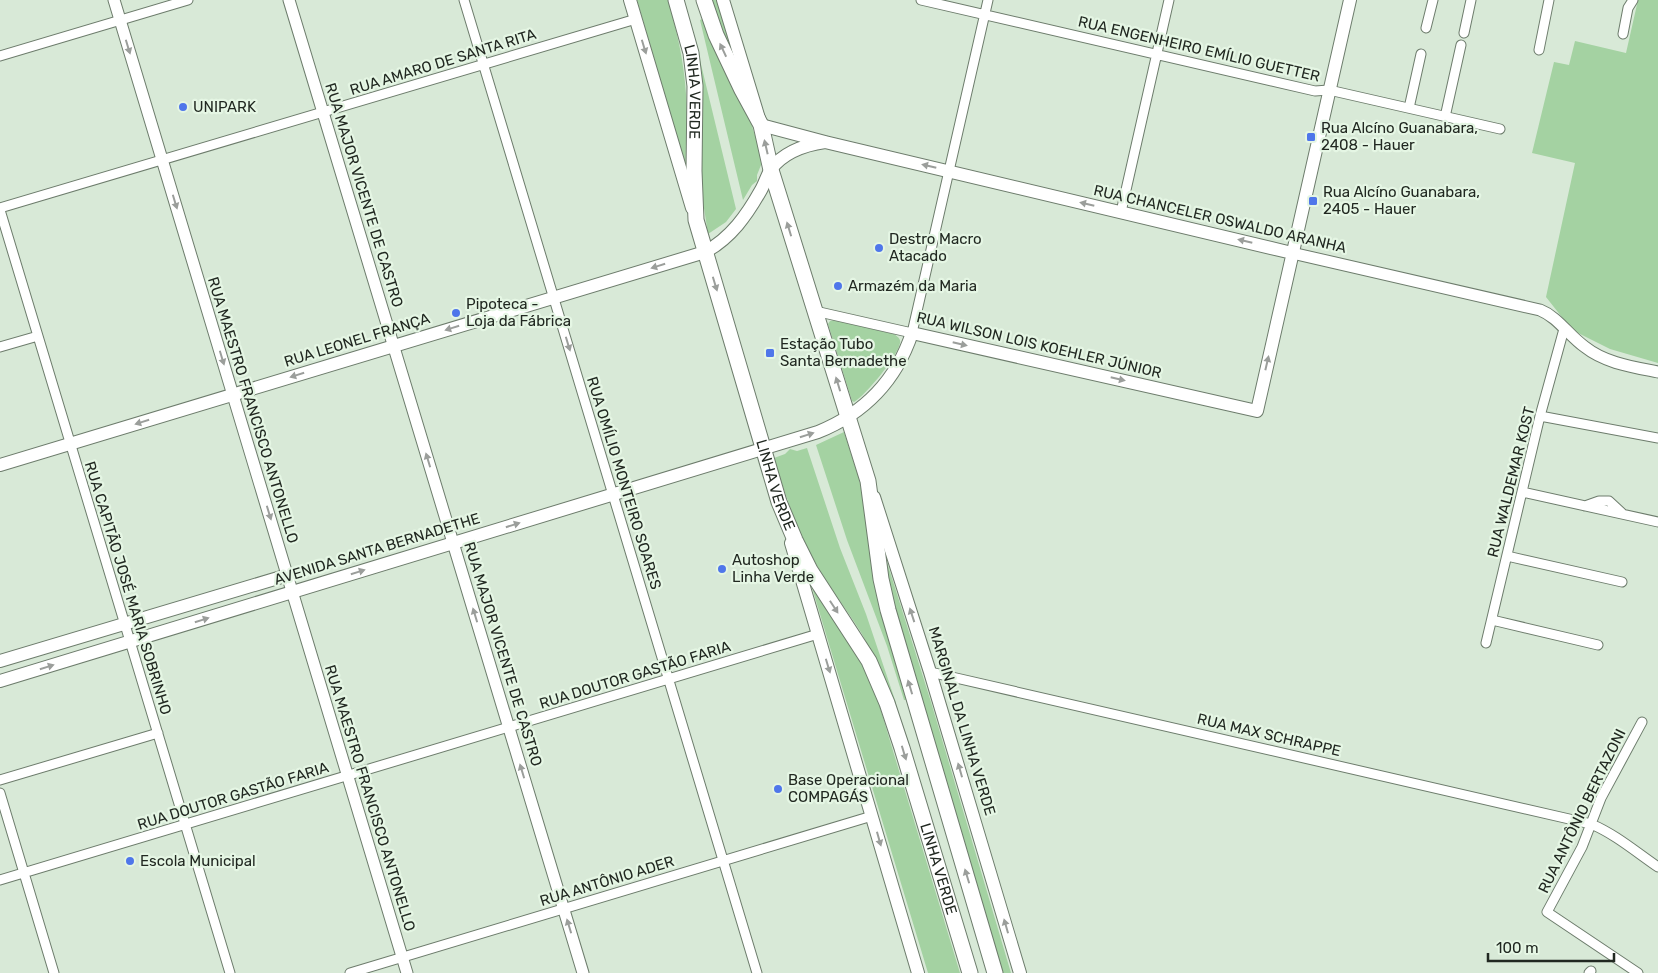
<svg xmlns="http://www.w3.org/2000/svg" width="1658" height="973" font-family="Rubik,sans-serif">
  <rect width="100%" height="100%" fill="#d8e9d7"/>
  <!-- green -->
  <path fill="#a4d2a2" d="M637,0H668C677,31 684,62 686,94C688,118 685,143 686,167Z
    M711,0H719L739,67L722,31Z
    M1638,0H1658V363L1610,349L1572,330L1546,297L1575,163L1532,153L1554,62L1569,65L1575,41L1626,53Z
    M702,19L711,39L750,120L763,160L757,175V181L752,185L743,200L700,20Z
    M688,23H691L736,209L726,222L708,234L702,195Z
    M835,320L894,334C898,337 901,339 900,343C898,356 865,396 854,402L852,401L828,324L830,321Z
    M844,432L859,479L866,513L880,608L906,700H904L887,646L847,540L816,445Z
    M807,448L840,548L866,614L896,703L894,704C884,680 874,656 862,634C843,604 821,576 805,544C792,516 783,487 774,458L785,454L790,449L797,451Z
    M884,559H886L931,702L1011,973H1003L894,610Z
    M810,581L848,637L866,671L878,701L960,973H928Z"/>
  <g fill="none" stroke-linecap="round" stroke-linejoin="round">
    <!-- minor casing -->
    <g stroke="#6d7c6c" stroke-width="11">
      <path id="minor" d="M464,0L757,973
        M921,0L1315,91L1329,90L1500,129
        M1426,28L1433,0
        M1464,33L1471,0
        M1623,34L1628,8L1633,0
        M1539,50L1549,0
        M0,56L188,0
        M1409,108L1421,54
        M1445,117L1461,45
        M0,208L636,19
        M0,210L230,973
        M1121,212L1169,0
        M815,311L912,333L988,0
        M0,347L38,336
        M1540,416L1658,438
        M1522,492L1658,522
        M1585,506L1599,501H1609L1623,514
        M1507,556L1622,582
        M1492,620L1598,645
        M1486,643L1540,416L1564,329
        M930,672L1591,824C1615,834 1636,852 1658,867
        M0,780L158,733
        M0,793L54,973
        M0,880L818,634
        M350,973L872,816
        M1589,973L1591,971
        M1638,973L1547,912L1582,847L1601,798L1642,722"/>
    </g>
    <!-- tertiary casing -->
    <g stroke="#6d7c6c" stroke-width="13">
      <path id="tertiary" d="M114,0L407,973
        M289,0L583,973
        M1292,253L1540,310C1558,317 1569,336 1585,347C1605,363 1633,367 1658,372"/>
    </g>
    <!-- secondary casing -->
    <g stroke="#6d7c6c" stroke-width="14">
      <path id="secondary" d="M630,0L692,208
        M723,0L761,125L825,142L1292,253
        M0,465L705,252C731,238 747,215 761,190C765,183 767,175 771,169C784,152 804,145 825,142
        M874,497L930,672L1020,973
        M791,543L918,973
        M0,661L288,575
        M0,681L818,432C865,413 896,381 912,333L1257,411L1350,0"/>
    </g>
    <!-- trunk casing -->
    <g stroke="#6d7c6c" stroke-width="17">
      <g id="trunk">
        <path id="s1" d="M676,0L691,53L695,86L694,171L696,220L779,502L795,540L810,570L869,661L887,703L902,748L970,973"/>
        <path d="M704,0L716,35L742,90L761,125L771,170L868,481L881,579L888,610L995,973"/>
      </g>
    </g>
    <!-- minor -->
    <use href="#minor" stroke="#fff" stroke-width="9"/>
    <!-- tertiary -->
    <use href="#tertiary" stroke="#fff" stroke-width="11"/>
    <!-- secondary -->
    <use href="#secondary" stroke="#fff" stroke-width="12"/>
    <!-- trunk -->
    <use href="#trunk" stroke="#fff" stroke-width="15"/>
  </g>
  <!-- one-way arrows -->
  <defs><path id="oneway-solid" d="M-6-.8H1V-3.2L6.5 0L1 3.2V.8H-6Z" transform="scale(1.25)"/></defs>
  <g fill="#9b9e9b">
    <use href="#oneway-solid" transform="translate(128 47) rotate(73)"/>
    <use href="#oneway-solid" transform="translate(644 47) rotate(73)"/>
    <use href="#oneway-solid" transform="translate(723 50) rotate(-115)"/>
    <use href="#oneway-solid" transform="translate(766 147) rotate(-103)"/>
    <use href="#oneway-solid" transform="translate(929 166) rotate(-167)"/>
    <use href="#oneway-solid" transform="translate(175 202) rotate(73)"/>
    <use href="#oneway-solid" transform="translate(1087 204) rotate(-167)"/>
    <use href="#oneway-solid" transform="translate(789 229) rotate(-107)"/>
    <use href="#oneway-solid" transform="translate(1245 241) rotate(-167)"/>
    <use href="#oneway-solid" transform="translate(658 266) rotate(163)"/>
    <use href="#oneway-solid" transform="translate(715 284) rotate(73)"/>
    <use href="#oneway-solid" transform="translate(452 328) rotate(163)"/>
    <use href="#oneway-solid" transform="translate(568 344) rotate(73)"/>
    <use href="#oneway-solid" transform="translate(960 344) rotate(13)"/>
    <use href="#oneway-solid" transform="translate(222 358) rotate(73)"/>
    <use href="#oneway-solid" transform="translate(1267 363) rotate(-77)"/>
    <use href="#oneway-solid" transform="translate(297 375) rotate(163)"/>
    <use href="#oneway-solid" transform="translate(1118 379) rotate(13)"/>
    <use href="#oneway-solid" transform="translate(838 384) rotate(-107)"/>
    <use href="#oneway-solid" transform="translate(142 422) rotate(163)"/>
    <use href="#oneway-solid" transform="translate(807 435) rotate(-18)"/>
    <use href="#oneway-solid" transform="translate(428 460) rotate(-107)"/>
    <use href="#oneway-solid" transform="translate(269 513) rotate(73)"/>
    <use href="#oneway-solid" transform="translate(513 525) rotate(-17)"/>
    <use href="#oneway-solid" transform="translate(358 572) rotate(-17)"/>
    <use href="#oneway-solid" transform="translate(834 607) rotate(57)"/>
    <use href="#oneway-solid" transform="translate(475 615) rotate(-107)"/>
    <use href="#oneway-solid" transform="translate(912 615) rotate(-108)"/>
    <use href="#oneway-solid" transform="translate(202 620) rotate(-17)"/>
    <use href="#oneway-solid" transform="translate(828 666) rotate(73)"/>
    <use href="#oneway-solid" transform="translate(47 667) rotate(-17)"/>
    <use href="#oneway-solid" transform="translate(910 687) rotate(-107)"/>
    <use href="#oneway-solid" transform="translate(904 753) rotate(73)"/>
    <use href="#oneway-solid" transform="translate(960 770) rotate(-106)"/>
    <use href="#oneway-solid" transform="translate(522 771) rotate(-107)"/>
    <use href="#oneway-solid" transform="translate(879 839) rotate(74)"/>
    <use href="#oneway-solid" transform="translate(967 876) rotate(-107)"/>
    <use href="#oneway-solid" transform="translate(569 926) rotate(-107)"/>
    <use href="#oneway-solid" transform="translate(1006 926) rotate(-106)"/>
  </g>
  <!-- markers -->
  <g fill="#4f76ea" stroke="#e5f6e4" stroke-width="2">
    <circle cx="183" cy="107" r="5"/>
    <rect x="1306" y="132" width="10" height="10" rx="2.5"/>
    <rect x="1308" y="196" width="10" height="10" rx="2.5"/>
    <circle cx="879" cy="248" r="5"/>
    <circle cx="838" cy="286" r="5"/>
    <circle cx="456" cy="313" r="5"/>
    <rect x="765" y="348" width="10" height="10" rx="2.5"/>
    <circle cx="722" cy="569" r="5"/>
    <circle cx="778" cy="789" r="5"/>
    <circle cx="130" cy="861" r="5"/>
  </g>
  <g text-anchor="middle" stroke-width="4.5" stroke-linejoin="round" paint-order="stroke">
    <!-- street labels -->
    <g font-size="15" fill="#212821" stroke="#e5f6e4">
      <text transform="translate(1199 49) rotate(13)" y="5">RUA ENGENHEIRO EMÍLIO GUETTER</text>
      <text transform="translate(443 62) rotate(-17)" y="5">RUA AMARO DE SANTA RITA</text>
      <text dy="5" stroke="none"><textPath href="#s1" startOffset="94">LINHA VERDE</textPath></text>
      <text transform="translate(364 195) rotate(73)" y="5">RUA MAJOR VICENTE DE CASTRO</text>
      <text transform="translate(1220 219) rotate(13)" y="5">RUA CHANCELER OSWALDO ARANHA</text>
      <text transform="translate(357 340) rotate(-17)" y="5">RUA LEONEL FRANÇA</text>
      <text transform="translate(1039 345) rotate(13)" y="5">RUA WILSON LOIS KOEHLER JÚNIOR</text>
      <text transform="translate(253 410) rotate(73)" y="5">RUA MAESTRO FRANCISCO ANTONELLO</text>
      <text transform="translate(1511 482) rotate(-76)" y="5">RUA WALDEMAR KOST</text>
      <text transform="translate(624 483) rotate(73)" y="5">RUA OMÍLIO MONTEIRO SOARES</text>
      <text dy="5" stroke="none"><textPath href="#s1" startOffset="499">LINHA VERDE</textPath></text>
      <text transform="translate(377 549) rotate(-17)" y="5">AVENIDA SANTA BERNADETHE</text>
      <text transform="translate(128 588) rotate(73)" y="5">RUA CAPITÃO JOSÉ MARIA SOBRINHO</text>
      <text transform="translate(503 654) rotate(73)" y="5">RUA MAJOR VICENTE DE CASTRO</text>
      <text transform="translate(635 675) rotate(-17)" y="5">RUA DOUTOR GASTÃO FARIA</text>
      <text transform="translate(962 721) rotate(73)" y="5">MARGINAL DA LINHA VERDE</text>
      <text transform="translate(1269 735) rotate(13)" y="5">RUA MAX SCHRAPPE</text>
      <text transform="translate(233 796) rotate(-17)" y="5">RUA DOUTOR GASTÃO FARIA</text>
      <text transform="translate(370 798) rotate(73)" y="5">RUA MAESTRO FRANCISCO ANTONELLO</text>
      <text transform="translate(1582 811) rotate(-64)" y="5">RUA ANTÔNIO BERTAZONI</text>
      <text dy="5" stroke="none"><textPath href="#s1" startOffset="919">LINHA VERDE</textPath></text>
      <text transform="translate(607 881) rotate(-17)" y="5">RUA ANTÔNIO ADER</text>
    </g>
    <!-- poi labels -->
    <g font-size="15" fill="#212821" stroke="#e5f6e4" text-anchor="start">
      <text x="193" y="112">UNIPARK</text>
      <text x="1321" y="133">Rua Alcíno Guanabara,<tspan x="1321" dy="17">2408 - Hauer</tspan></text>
      <text x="1323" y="197">Rua Alcíno Guanabara,<tspan x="1323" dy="17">2405 - Hauer</tspan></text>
      <text x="889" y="244">Destro Macro<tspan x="889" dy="17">Atacado</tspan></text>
      <text x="848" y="291">Armazém da Maria</text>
      <text x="466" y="309">Pipoteca -<tspan x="466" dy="17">Loja da Fábrica</tspan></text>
      <text x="780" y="349">Estação Tubo<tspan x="780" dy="17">Santa Bernadethe</tspan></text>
      <text x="732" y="565">Autoshop<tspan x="732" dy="17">Linha Verde</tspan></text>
      <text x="788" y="785">Base Operacional<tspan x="788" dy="17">COMPAGÁS</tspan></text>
      <text x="140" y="866">Escola Municipal</text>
    </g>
  </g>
  <!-- scale -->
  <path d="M1488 953v8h126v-8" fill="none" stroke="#212821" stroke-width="2.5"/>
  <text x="1496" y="953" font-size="15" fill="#212821" stroke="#e5f6e4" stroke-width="4" paint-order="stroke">100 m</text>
</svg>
